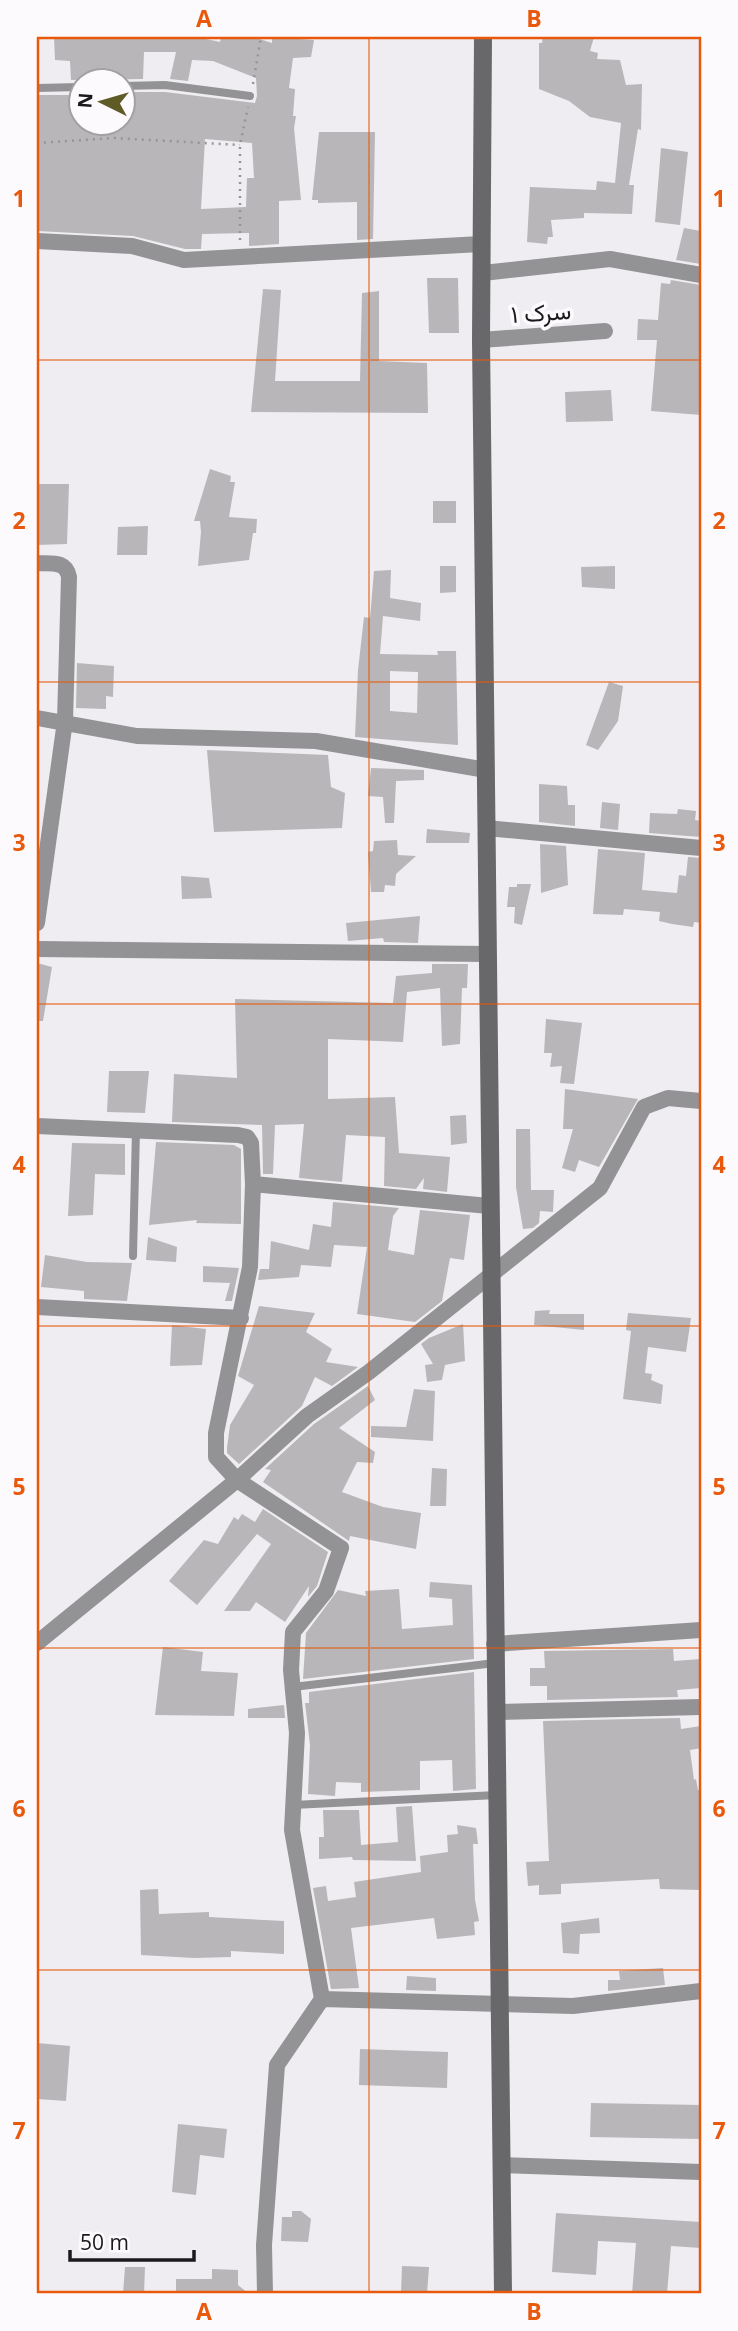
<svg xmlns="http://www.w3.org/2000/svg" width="738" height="2331" font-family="'Open Sans',Vazirmatn,sans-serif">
  <rect width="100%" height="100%" fill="#efedf1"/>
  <!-- building -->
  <path fill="#b8b6b9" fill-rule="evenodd" d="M54,37H197L220,42L221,37H253L272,43V37L314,40L311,57L293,58L289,88L295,89L293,116H296L294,128L301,200L279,201V244L249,246V233L202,234L201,249H185L133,236L37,231L39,95H80V122H129L128,92H165L255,103L257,96L256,78L213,61L192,60L188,81L170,79L176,52H144L143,79L71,80L70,61L55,60ZM205,139L252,143L254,178H247L246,207L201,209Z
    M543,37H594L590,51L598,53L597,59L620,60L626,85L642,84L641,130L638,129L629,185H634L632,214L584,213V218L551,220L553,237H548L547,244L527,242L530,187L596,190L597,181L615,183L621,123L590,117L569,101L539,89V43H542Z
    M319,132H375L373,239L357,240V202L318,203V200H312Z
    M661,148L688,152L680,225L655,222Z
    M684,228L701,231V264L676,260Z
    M427,278H458L459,333H429Z
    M671,280L701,285V415L651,411L657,340H637L638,319L658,320L661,283L670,284Z
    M263,289L281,290L275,381H360L362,293L379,291V361L427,363L428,413L251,412Z
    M611,390L613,421L566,422L565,392Z
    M210,469L231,476L230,482H235L229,517L257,519L256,533H253L249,560L198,566L201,532L200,521H194Z
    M37,484H69L67,544L37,545Z
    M433,501H456V523H433Z
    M148,526L147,555H117L118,527Z
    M440,566H456V592L440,593Z
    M615,566V589L582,587L581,567Z
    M391,570L390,598L421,603L420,621L383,616L380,654L438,655L437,651H456L458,745L355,737L358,670L364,617L370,618L374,571ZM390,671L418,672L417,713L390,711Z
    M77,663L114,666L113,697L106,696V709L76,708Z
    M609,682L623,686L618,721L598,750L586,745Z
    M207,750L328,755L331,787L345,793L342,828L214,832Z
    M371,768L424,770V780L396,781L394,823H385L383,797L368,796Z
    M539,784L567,786L568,805H575V826L539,822Z
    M602,802L620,804L618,830L600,828Z
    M678,809L696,811L695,820L701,821V837L649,833L650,813L677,814Z
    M427,829L470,833L469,843H426Z
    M397,840L398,855L416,856L396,874L395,886L385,885L384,892H371L368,852L373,851L374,841Z
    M540,844L566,846L568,885L541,893Z
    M598,849L645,853L642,890L677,893L679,875L686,876L688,857L701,858V923L694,922L693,927L672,924L659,921L660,912L624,909L623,915L593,914Z
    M181,876L209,878L212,898L182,899Z
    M517,884H531L522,925L514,923L515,907H507L509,887H517Z
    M420,916L418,943L384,942L383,938L348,941L346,923Z
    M37,963L52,967L43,1021H37Z
    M432,964H468L467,988H462L460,1044L442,1046L440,988L407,992L403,1042L328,1039V1099L395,1097L399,1153L450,1157L447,1192L423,1189L424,1178L416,1189L384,1186L385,1137L346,1135L342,1182L299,1178L304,1124L275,1125L273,1174H263L262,1125L172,1122L174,1074L237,1078L235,999L393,1003L396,976L432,973Z
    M546,1019L582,1023L574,1084L560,1083L562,1066L550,1067L552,1053H544Z
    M109,1071H149L145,1113L107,1112Z
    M565,1089L638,1099L599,1167L579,1160L575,1172L562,1168L573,1129H563Z
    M466,1115L467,1143L451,1145L450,1116Z
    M516,1129H530L531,1190H554L553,1212L540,1211L539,1223L533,1228L523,1229L516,1187Z
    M156,1142L234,1145L241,1149V1224L196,1223L197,1220L149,1225Z
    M72,1143L125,1144V1175L95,1174L93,1215L68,1216Z
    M333,1202L399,1208L393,1216L388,1250L414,1255L420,1210L470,1215L464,1260L450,1258L442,1301L415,1322L357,1314L367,1247L334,1245L331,1267L301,1265L299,1277L258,1280L260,1269H269L271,1241L309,1250L313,1224L331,1227Z
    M148,1237L177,1247L176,1262L146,1260Z
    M45,1255L87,1262L132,1263L127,1301L84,1299V1291L41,1287Z
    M203,1266L239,1268L232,1301H225L230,1283L203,1282Z
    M259,1306L315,1313L306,1332L332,1349L326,1362L358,1367L332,1386L315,1377L302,1406L239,1464L227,1453V1448L230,1425L254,1385L238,1376Z
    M550,1310L549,1314H584V1330L534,1325L535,1311Z
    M628,1313L691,1318L686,1352L648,1347L645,1373L652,1374L651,1380L663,1385L661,1404L623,1399L631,1331L626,1330Z
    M463,1324L465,1361L445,1365L442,1380L427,1382L425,1365L433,1364L421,1344L429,1338Z
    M172,1325L206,1329L202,1365L170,1366Z
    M368,1386L375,1400L339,1428L375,1452L373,1463L357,1462L342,1492L383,1507L421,1513L416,1549L350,1536L349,1541L263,1482L271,1470L265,1469L314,1424Z
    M414,1389L435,1391L433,1441L371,1437V1426L406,1427Z
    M432,1468L447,1469L446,1506H430Z
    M263,1509L328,1552L317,1586L308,1597L309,1586L285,1622L256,1602L250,1611H224L271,1544L257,1534L197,1605L169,1581L204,1540L218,1544L234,1517L238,1520L242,1514L255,1522Z
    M430,1582L472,1585L474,1659L303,1679L306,1633L338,1590L366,1596L365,1591L399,1589L402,1629L453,1625L452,1599L429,1597Z
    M163,1647L203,1652L201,1671L238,1673L234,1716L155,1715Z
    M673,1649L674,1661L701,1659V1688L677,1690L678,1697L547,1700V1686H530V1668H545L544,1651Z
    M474,1672L476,1789L453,1791L452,1760L420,1761V1790L361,1792V1783L336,1782L335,1796L308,1794L310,1745L305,1703H309V1692Z
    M284,1705L285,1718H248V1709Z
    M680,1718L681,1729L701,1726V1748L690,1750L694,1780L696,1779L698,1790H701V1890L660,1889L659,1879L561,1884V1894L539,1895V1885L528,1886L526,1862L549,1861L543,1721Z
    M412,1806L416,1861L353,1860L352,1857L319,1859V1837H324L323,1810H359L361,1845L398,1842L396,1807Z
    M457,1825L476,1828L478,1844H473L475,1900L479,1921L474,1922L475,1935L437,1939L434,1918L351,1928L359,1988L331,1989L313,1888L326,1886L328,1901L356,1897L354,1882L421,1872L420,1856L448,1852L447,1835L458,1834Z
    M158,1889L159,1914L209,1912V1917L284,1921V1954L231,1951V1957L194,1958L141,1955L140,1890Z
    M599,1918L600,1933L580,1934L579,1954L563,1953L561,1923Z
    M663,1968L665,1985L608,1991V1980H620L619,1971Z
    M407,1976L436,1978V1991L406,1990Z
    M37,2043L70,2046L66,2101L37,2099Z
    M360,2049L448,2052L447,2088L359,2085Z
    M591,2103L701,2105V2139L590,2137Z
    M178,2124L227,2129L224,2158L200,2155L196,2195L172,2192Z
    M292,2211H301L311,2219L308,2242L281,2241L282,2217H292Z
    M556,2213L701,2222V2248L671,2246L667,2294H632L636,2243L598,2241L596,2275L552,2272Z
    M402,2266L429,2267L427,2294H401Z
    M125,2267H145L144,2294H123Z
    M212,2269L238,2270V2285L249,2294H176V2279H212Z"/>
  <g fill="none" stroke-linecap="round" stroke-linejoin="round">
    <!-- path -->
    <path stroke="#969497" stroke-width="2.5" stroke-dasharray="2 5" stroke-linecap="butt" d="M253,84L261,37
      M37,143L114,138L240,145
      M240,240V145L248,107"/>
    <!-- service -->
    <path stroke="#939294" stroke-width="8" d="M122,86L165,85L250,96
      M37,88L80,87
      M133,1256L136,1130
      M293,1687L495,1663
      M293,1805L497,1795"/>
    <!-- minor -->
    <path stroke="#939294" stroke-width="16" d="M37,241L132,246L184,260L481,244
      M483,273L610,259L701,275
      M481,340L605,331
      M37,563C51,564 66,560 69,577L65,721L37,923
      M37,718L137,736L316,741L486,770
      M486,828L701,848
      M37,949L487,954
      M37,1126L238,1135L247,1137L251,1143L253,1184L250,1267L216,1433V1457L237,1480L341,1548L326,1591L293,1632L291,1670L297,1733L292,1830L322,1999
      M253,1184L489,1206
      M37,1307L241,1318
      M37,1643L237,1480L307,1416L369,1372L600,1188L644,1107L668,1098L701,1101
      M494,1644L701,1630
      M496,1712L701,1707
      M501,2165L701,2172
      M265,2294L264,2245L277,2065L322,1999L573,2006L701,1991"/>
    <!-- secondary -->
    <path stroke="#686769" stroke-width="18" d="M483,37L481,340L503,2294"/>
  </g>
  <!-- grid -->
  <path fill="none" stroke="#e8590c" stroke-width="2" stroke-opacity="0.55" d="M369,37V2294M37,360H701M37,682H701M37,1004H701M37,1326H701M37,1648H701M37,1970H701"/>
  <g text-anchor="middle" stroke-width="7" stroke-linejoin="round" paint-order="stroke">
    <!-- street labels -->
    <g font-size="24" fill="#1a191b" stroke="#fdfafe">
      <text transform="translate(541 313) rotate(-4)" y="8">سرک ۱</text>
    </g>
  </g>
  <!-- border -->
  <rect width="738" height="2331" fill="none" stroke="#fdfafe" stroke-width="77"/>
  <!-- north arrow -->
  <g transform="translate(102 102) rotate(275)"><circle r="33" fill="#fdfafe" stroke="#a2a0a3" stroke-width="2"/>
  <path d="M0-5L12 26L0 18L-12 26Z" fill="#5f5b27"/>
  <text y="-10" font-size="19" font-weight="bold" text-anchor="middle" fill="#1a191b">N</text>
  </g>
  <!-- scale -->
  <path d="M70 2250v10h124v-10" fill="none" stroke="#1a191b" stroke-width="3.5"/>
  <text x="80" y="2250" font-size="21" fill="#1a191b" stroke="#fdfafe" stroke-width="5" paint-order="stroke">50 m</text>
  <rect x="38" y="38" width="662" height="2254" fill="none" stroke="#e8590c" stroke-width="2.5"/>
  <g font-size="23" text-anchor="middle" font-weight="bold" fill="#e8590c">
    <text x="204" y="27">A</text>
    <text x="534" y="27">B</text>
    <text x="19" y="207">1</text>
    <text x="719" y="207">1</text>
    <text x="19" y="529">2</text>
    <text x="719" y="529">2</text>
    <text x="19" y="851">3</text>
    <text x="719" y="851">3</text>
    <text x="19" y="1173">4</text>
    <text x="719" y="1173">4</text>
    <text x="19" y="1495">5</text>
    <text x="719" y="1495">5</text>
    <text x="19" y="1817">6</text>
    <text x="719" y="1817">6</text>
    <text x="19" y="2139">7</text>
    <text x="719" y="2139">7</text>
    <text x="204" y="2320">A</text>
    <text x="534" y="2320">B</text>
  </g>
</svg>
